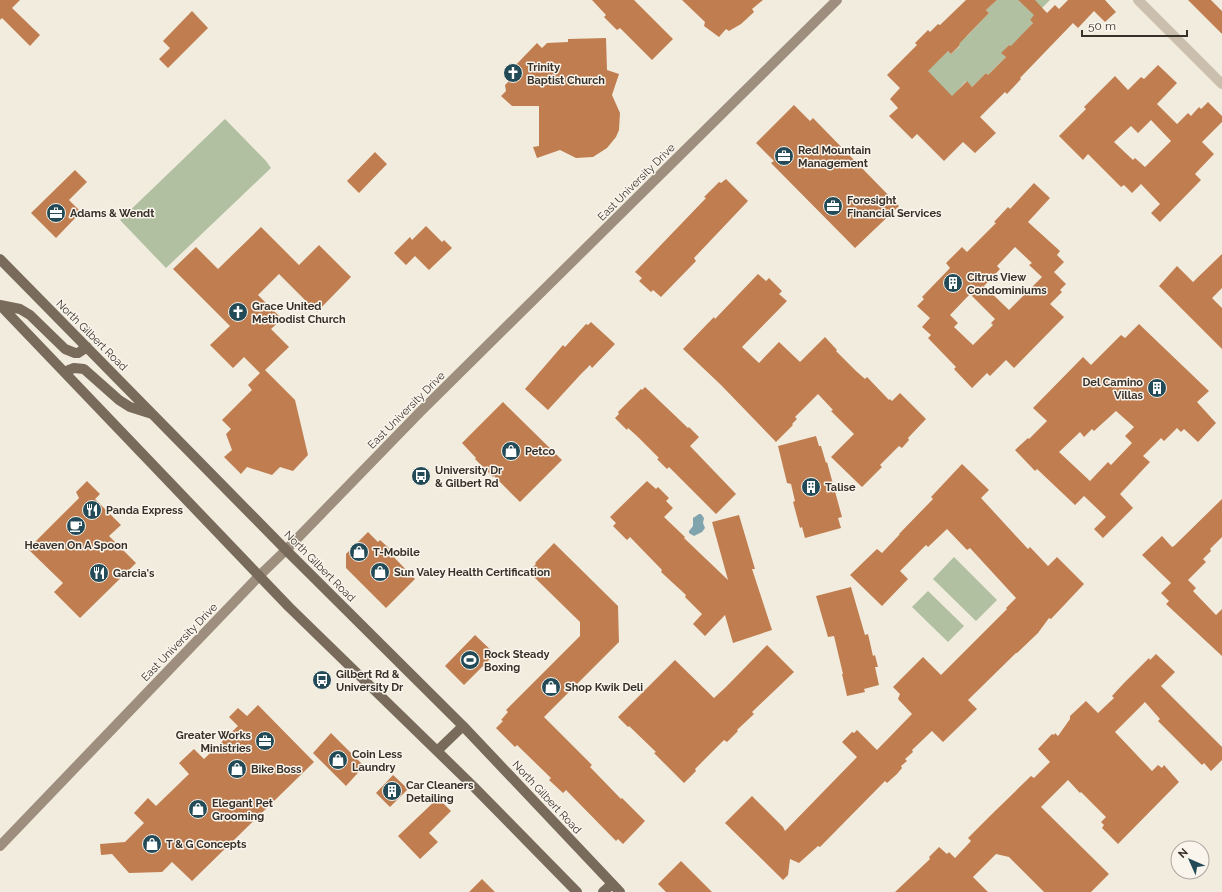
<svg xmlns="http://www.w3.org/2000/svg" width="1222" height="892" font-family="Raleway,sans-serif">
  <rect width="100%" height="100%" fill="#f2ecdf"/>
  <!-- green -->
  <path fill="#b0c0a0" d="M997,0H1020L1019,1L1027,8L1035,0H1050L1030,20L1033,23L1012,47L1009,45L1002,53L1006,57L988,75L986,73L972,87L966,81L959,89L954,100L927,71L946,49L951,54L960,46L957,42L964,35L967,36L989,13L986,10Z
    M225,119L266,161L271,168L166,268L120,220Z
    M954,557L997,600L976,621L933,579Z
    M928,591L964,626L948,642L912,607Z"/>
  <!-- water -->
  <path fill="#80a4ad" d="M699,514H701L704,518L703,523L705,528L702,532L694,536L689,533V531L693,526V518Z"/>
  <!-- building -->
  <path fill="#c07e50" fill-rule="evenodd" d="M0,0H20L12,8L40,35L30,46L2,18L0,20Z
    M592,0H634L673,39L652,60L620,28L617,30L604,17L606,15Z
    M682,0H763L752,9L754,12L741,24L729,31L726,29L719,37L704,26L705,22Z
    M966,0H997L986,10L989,13L959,44L960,45L951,54L948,51L928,71L952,96L967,81L972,87L986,73L988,75L1006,57L1001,53L1009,45L1011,46L1033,23L1030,20L1034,15L1018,0H1035L1047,13L1055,5L1059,9L1068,0H1105L1116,12L1105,22L1094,11L1078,28L1073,23L1020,78L1021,79L1007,94L1005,92L980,117L996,133L975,153L963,142L944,161L917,134L912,139L889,116L898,108L890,99L900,88L887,75L917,45L915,43L928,30L930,32L938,24L940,25Z
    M1188,0H1211L1222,11V34Z
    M192,11L208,28L168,68L159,59L170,48L163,41Z
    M606,38L607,70L619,74L612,95L620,113L619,130L616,137L607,148L593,157L576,158L560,150L537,158L533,147L539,146V106H512L501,96L506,91L505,85L512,78L508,73L537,43L542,48L547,43L568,42V39Z
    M1158,65L1177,83L1157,104L1177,124L1188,113L1191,116L1199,107L1201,109L1208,102L1222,116V122L1202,142L1214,154L1195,174L1201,180L1160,222L1151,213L1160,204L1141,184L1132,193L1124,185L1121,187L1088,154L1083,160L1059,136L1086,109L1084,107L1115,76L1128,90L1141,77L1144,79ZM1151,120L1171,141L1145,167L1135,158L1133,160L1114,142L1131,126L1138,133Z
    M794,105L810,121L813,118L899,206L855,248L771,163L774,161L756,143Z
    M375,152L387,164L359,193L347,181Z
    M75,170L87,182L69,200L81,212L56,238L31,213Z
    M726,179L748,201L694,258L696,261L661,297L653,290L651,292L639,281L642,278L635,272L706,198L704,197L719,182L721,183Z
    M1034,183L1050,198L1028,222L1060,251L1057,255L1064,262L1054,272L1066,284L1060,290L1062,292L1050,304L1064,317L1014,368L1006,360L990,376L987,373L972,388L954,369L956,367L928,338L931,335L922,327L930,318L917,306L924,299L922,297L950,268L946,263L962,247L967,252L996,223L994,222L1008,207L1010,209ZM1015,247L1032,263L1029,265L1042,277L1009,310L984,286L1000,269L997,266ZM970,294L995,319L991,323L993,325L973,345L954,327L958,323L950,315Z
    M426,226L442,242L444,240L452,248L429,270L415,256L406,265L394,253L410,237L412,240Z
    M261,227L299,265L319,245L351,277L317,312L279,274L258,295L282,319L271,329L289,347L265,370L295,400L308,455L293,471L280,467L272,475L247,467L241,474L224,457L232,450L226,434L231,429L222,420L252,390L248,385L260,373L244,357L233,368L210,345L230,326L173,269L196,247L218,269Z
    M1222,254V288L1212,298L1222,308V349L1159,286L1177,266L1193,282Z
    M758,274L766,281L769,278L782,291L779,294L787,301L742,347L759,363L779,342L800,362L825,337L837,350L836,351L856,371L865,379L867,377L889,400L890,399L892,401L900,393L926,419L908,438L909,440L902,448L899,446L880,465L882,467L862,487L831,457L854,434L831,411L833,410L818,394L795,417L797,419L792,424L793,425L776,442L721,385L683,349L714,317L715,319Z
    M591,322L615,344L592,368L590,365L581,374L548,410L525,389L563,345L565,347L586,324L588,325Z
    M1139,324L1209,391L1197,402L1216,423L1198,442L1184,429L1181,432L1177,428L1164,441L1161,438L1143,456L1150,462L1120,494L1133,508L1103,538L1094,529L1106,517L1084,496L1075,505L1037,469L1035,471L1015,450L1028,438L1029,439L1047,421L1033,408L1083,357L1091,365L1121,335L1125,338ZM1116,411L1134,427L1125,436L1132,443L1111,465L1108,462L1090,481L1059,452L1080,432L1084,437L1092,429L1094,431Z
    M645,387L688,428L689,427L699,437L690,446L736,494L716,514L669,467L667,469L657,459L659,458L638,437L628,428L627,430L615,418L619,414L618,412L641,389L642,390Z
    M503,402L562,460L520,502L494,476L493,477L475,459L476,458L462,443Z
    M816,436L819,446H821L826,463L827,462L842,517L838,518L841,528L805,538L802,527L800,528L793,502L795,501L791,484L787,483L778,446Z
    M962,464L989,490L981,498L1028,549L1030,547L1048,566L1057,557L1084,584L1051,619L1049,618L1038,633L1017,653H1016L968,700L977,709L943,742L932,731L912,750L913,752L905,759L907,761L901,766L902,768L897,774L887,783L885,781L820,847L818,846L799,863L790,859L788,875L783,880L725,823L752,796L783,827L785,831L857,757L842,742L852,732L854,733L857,730L877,750L912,714L898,699L900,694L893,687L923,657L941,675L1007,609L1006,608L1016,598L970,548L967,550L947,529L928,547L926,545L900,571L908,579L882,606L850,575L877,549L882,553L900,534H899L933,499L931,497Z
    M87,481L100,494L95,499L121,525L109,536L136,563L80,618L54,592L63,583L28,549L79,498L76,492Z
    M647,481L656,489L658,487L669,498L666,501L673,508L664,517L685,537L684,538L728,580L712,522L739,515L755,569H752L772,630L733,643L725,615L705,636L693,624L702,614L685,597L686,595L661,572L662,570L630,537L627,540L613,526L616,523L610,517Z
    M1222,499V537L1210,549L1211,551L1203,559L1206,562L1188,580L1196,588L1193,591L1216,615L1222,609V656L1166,604L1169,601L1161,593L1171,583L1142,555L1162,536L1172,547L1174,546Z
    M368,532L378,542L380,540L390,549L388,551L415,579L386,608L346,568V554Z
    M554,543L618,606L619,642L544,717L592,765L590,767L621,799L622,798L645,821L623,844L618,839L616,841L566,790L563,793L549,780L551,778L517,745L515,747L496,728L503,721L501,720L508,712L506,710L580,636V622L533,576L535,575L530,570L536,564L535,563Z
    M851,587L865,635L868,634L873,656L875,655L878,667H875L879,685L864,689L865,692L847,696L842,674H843L834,636L828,637L816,596Z
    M475,635L495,654L464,685L445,666Z
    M767,645L794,672L752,712L754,714L737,730L738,731L727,742L724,740L695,769L696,771L684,783L654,753L656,752L629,726L628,727L618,717L675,660L714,698L726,687Z
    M1156,654L1175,672L1161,686L1222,747V760L1211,771L1204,763L1202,765L1158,721L1160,719L1145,702L1115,732L1152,771L1158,765L1162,768L1164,765L1179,782L1118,844L1102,828L1104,825L1101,822L1106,817L1081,792L1080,793L1068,780L1041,807L1109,874L1091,892H1044L1009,857L996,854L973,877L988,892H895L930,859L929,857L939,847L947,854L949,852L955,858L971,841L968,838L992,814L1031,776L1034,778L1050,762L1038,749L1052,734L1054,735L1055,733L1058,736L1070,719V716L1086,701L1098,713L1114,698L1112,696L1124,683L1149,658L1150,660Z
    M258,705L314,762L192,881L172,862L162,872L129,873L112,854L101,855L100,844L125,842L144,823L134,813L148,798L156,806L189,774L179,763L194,749L204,759L238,726L229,717L238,708L247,716Z
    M331,733L364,766L346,786L313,753Z
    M393,775L408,789L390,807L376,793Z
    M438,798L451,811L429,833L438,842L420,859L398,836Z
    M681,861L712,892H666L658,884Z
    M482,879L495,892H469Z"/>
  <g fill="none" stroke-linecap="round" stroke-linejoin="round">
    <!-- street -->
    <path stroke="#cabeac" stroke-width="10" d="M1138,0L1222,84"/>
    <!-- secondary -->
    <path stroke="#9d8e7d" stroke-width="10" d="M0,846L260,575L286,550L420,412L837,0"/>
    <!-- primary -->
    <path stroke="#796b5c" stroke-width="10" d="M0,259L286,550L463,726L620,892
      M0,305L289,607L473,786L577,892
      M0,305L20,309L30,315L65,349L75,353H78L87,347
      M64,372L74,368L84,369L119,400L130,407L152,414
      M437,751L463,726
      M603,892L612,884"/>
  </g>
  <!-- icons -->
  <defs>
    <g id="church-disc" transform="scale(1)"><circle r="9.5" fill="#224b57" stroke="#f9f5ec"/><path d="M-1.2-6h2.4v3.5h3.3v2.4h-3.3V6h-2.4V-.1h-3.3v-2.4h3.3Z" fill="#fff"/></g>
    <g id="office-disc" transform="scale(1)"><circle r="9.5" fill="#224b57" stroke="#f9f5ec"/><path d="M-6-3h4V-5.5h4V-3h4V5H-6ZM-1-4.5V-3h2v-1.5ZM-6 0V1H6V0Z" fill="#fff"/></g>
    <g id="building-disc" transform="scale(1)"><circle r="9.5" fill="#224b57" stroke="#f9f5ec"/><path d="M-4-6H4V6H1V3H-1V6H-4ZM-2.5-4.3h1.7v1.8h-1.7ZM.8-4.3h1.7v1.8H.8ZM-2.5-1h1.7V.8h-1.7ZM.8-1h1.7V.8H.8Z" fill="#fff"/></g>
    <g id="shop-disc" transform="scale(1)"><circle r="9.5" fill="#224b57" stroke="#f9f5ec"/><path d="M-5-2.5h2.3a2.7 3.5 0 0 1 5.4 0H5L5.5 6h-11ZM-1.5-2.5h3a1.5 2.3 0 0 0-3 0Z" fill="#fff"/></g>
    <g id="bus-disc" transform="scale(1)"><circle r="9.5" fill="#224b57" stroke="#f9f5ec"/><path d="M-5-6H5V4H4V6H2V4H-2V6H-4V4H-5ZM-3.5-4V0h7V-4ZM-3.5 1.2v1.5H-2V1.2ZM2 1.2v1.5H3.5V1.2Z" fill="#fff"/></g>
    <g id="restaurant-disc" transform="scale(1)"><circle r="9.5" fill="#224b57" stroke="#f9f5ec"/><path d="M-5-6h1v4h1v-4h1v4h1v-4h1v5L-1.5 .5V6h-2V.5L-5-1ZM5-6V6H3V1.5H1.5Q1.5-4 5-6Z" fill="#fff"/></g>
    <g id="cafe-disc" transform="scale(1)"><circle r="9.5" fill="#224b57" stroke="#f9f5ec"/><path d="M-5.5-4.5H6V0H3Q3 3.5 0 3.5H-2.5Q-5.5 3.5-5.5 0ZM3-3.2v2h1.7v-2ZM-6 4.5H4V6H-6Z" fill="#fff"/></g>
    <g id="stadium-disc" transform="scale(1)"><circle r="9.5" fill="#224b57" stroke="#f9f5ec"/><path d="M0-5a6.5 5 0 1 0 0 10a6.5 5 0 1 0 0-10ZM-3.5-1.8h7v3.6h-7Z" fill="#fff"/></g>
  </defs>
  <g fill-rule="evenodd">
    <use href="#church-disc" x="513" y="73"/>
    <use href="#office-disc" x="784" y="156"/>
    <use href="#office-disc" x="833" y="206"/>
    <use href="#office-disc" x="56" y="213"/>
    <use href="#building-disc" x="953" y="283"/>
    <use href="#church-disc" x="238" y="312"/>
    <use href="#building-disc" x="1157" y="388"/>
    <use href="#shop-disc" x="511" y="451"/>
    <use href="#bus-disc" x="421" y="476"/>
    <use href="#building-disc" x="811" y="487"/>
    <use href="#restaurant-disc" x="92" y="510"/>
    <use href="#cafe-disc" x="76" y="526"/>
    <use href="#shop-disc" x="359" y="552"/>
    <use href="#shop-disc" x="380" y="572"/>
    <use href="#restaurant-disc" x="99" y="573"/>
    <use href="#stadium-disc" x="470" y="660"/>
    <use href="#bus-disc" x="322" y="680"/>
    <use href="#shop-disc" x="551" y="687"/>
    <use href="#office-disc" x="265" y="741"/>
    <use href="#shop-disc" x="338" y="760"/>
    <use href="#shop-disc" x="237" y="769"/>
    <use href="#building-disc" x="392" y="791"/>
    <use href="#shop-disc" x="198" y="809"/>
    <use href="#shop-disc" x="152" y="844"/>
  </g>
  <g text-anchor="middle" stroke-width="3" stroke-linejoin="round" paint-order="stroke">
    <!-- poi labels -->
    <g font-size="11" font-weight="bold" fill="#38312a" stroke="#f9f5ec" text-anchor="start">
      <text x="527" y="71">Trinity<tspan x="527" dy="13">Baptist Church</tspan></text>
      <text x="798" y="154">Red Mountain<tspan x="798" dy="13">Management</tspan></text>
      <text x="847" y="204">Foresight<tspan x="847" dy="13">Financial Services</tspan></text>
      <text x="70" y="217">Adams &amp; Wendt</text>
      <text x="967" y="281">Citrus View<tspan x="967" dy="13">Condominiums</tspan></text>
      <text x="252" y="310">Grace United<tspan x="252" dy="13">Methodist Church</tspan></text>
      <text x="1143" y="386" text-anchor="end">Del Camino<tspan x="1143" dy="13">Villas</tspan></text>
      <text x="525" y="455">Petco</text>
      <text x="435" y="474">University Dr<tspan x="435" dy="13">&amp; Gilbert Rd</tspan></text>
      <text x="825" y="491">Talise</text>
      <text x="106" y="514">Panda Express</text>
      <text x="76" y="549" text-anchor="middle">Heaven On A Spoon</text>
      <text x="373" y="556">T-Mobile</text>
      <text x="394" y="576">Sun Valey Health Certification</text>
      <text x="113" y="577">Garcia's</text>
      <text x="484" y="658">Rock Steady<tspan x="484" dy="13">Boxing</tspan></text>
      <text x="336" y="678">Gilbert Rd &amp;<tspan x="336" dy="13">University Dr</tspan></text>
      <text x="565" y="691">Shop Kwik Deli</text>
      <text x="251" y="739" text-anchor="end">Greater Works<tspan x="251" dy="13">Ministries</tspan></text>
      <text x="352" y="758">Coin Less<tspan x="352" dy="13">Laundry</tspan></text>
      <text x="251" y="773">Bike Boss</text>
      <text x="406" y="789">Car Cleaners<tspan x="406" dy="13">Detailing</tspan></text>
      <text x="212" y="807">Elegant Pet<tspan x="212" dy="13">Grooming</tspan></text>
      <text x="166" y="848">T &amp; G Concepts</text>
    </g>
    <!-- street labels -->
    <g font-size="11" fill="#38312a" stroke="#f9f5ec">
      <text transform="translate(636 182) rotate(-45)" y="4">East University Drive</text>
      <text transform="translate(92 335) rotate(45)" y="4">North Gilbert Road</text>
      <text transform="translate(406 410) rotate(-45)" y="4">East University Drive</text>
      <text transform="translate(320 566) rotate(45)" y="4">North Gilbert Road</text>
      <text transform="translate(179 642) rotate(-46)" y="4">East University Drive</text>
      <text transform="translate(547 797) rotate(47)" y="4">North Gilbert Road</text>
    </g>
  </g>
  <!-- north arrow -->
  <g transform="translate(1190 860) rotate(315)"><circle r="19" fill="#f9f5ec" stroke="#aca79e"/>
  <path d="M0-3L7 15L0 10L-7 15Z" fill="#224b57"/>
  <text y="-6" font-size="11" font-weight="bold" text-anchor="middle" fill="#38312a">N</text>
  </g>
  <!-- scale -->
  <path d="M1082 30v6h105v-6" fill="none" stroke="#38312a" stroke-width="2"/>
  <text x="1088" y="30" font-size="12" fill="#38312a" stroke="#f9f5ec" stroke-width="3" paint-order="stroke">50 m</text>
</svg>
